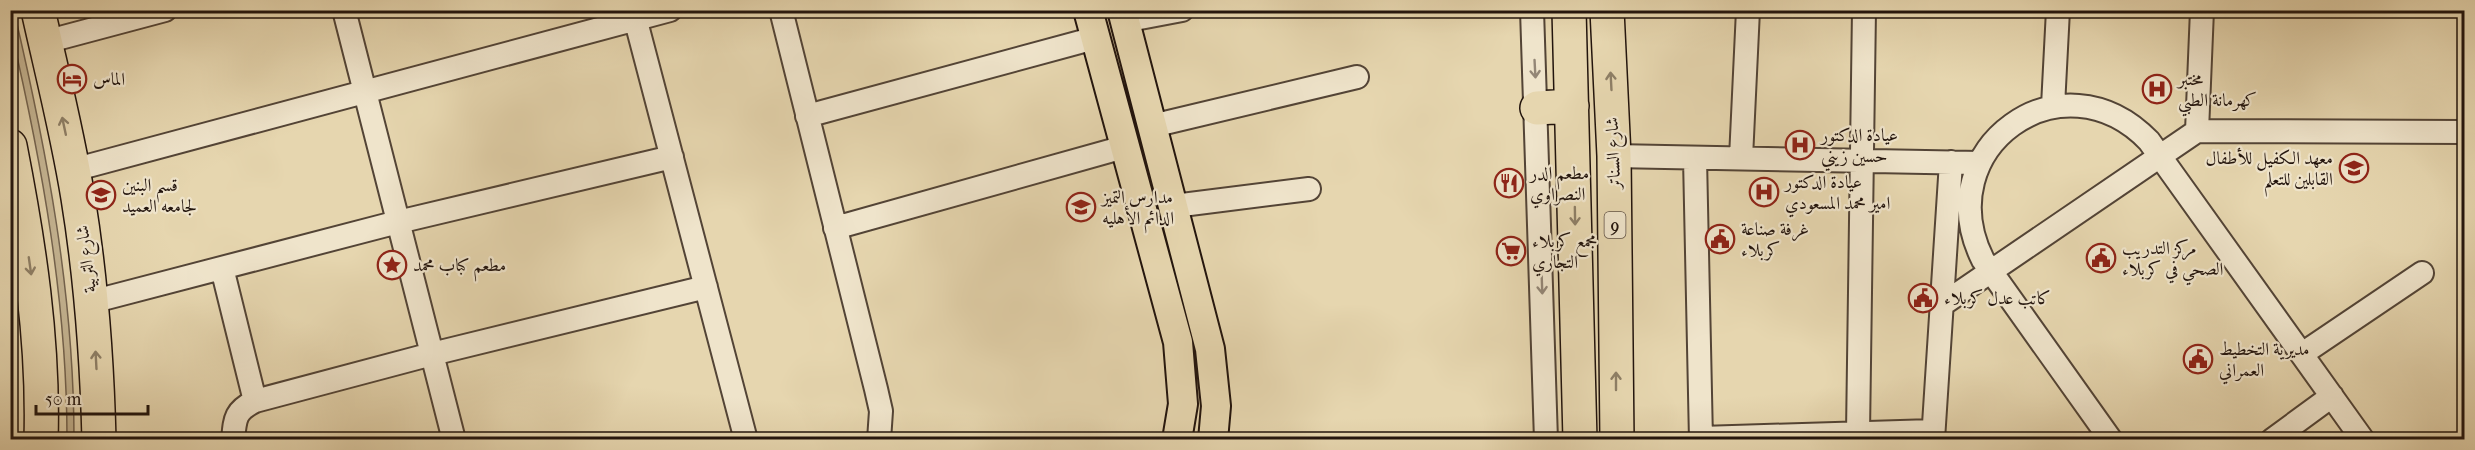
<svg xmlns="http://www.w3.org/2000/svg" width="2475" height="450" font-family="'IM FELL French Canon',Amiri,serif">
  <rect width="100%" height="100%" fill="#e6d6af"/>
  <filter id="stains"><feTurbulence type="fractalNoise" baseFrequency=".00333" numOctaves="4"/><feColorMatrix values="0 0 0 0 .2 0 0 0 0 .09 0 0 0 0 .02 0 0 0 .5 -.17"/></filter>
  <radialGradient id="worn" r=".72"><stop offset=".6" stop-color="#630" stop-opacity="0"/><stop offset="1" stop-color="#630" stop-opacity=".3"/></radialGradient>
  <!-- green -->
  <path fill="#c5b593" stroke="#746450" stroke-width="1.5" d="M10,11H14C47,152 74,294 74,439H67C67,301 42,164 11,30Z"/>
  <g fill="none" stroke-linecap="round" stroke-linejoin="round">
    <!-- minor casing -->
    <g stroke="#534436" stroke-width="26">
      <path id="minor" d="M344,10L454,440
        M633,10L746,440
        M781,10L876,389L881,411L879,440
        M1532,10L1546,440
        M1124,21L1182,10
        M45,42L165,10
        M2053,106L2058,10
        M807,116L1095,38
        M1152,126L1357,77
        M2197,131L2202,10
        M1614,156L1979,163
        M1695,158L1701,440
        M1741,158L1748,10
        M73,170L670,10
        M1174,206L1309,189
        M835,228L1124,147
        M222,268L255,401
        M91,302L398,222L672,157
        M1943,304L2197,131L2464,132
        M2302,354L2422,273
        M1858,433L1864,10
        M1701,438L1933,431
        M233,440C235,418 235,411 255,401L432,354L706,287
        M1933,440L1951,162
        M2111,440L1983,260C1927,148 2062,51 2149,141L2363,440
        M2272,440L2332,396"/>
    </g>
    <!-- major casing -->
    <g stroke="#22140d" stroke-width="32">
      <path id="major" d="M1088,10L1178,342L1183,404L1177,440
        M1122,10L1210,349L1216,406L1213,440"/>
    </g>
    <!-- highway casing -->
    <g stroke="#22140d" stroke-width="36">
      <path id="highway" d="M38,10C52,73 68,135 78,198C91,278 97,359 99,440
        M1569,10L1580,440
        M1607,10L1614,156L1617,440
        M1537,108L1572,106
        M10,146C29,243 44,341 41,440"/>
    </g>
    <!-- minor -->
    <use href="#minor" stroke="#efe4cb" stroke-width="22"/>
    <!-- major -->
    <use href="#major" stroke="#e6d6af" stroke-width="28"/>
    <!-- highway -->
    <use href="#highway" stroke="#e6d6af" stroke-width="33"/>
  </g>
  <!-- one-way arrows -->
  <defs><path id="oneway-shaft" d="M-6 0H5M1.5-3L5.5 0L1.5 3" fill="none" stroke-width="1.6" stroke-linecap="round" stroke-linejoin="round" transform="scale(1.5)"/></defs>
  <g stroke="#938676">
    <use href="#oneway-shaft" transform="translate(1535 69) rotate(87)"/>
    <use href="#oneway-shaft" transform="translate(1542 285) rotate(88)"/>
  </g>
  <g stroke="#8e7f66">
    <use href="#oneway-shaft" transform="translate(1611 81) rotate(-93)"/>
    <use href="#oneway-shaft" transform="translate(64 126) rotate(-102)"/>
    <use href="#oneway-shaft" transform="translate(1575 216) rotate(89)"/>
    <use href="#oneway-shaft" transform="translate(30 266) rotate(82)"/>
    <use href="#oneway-shaft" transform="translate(96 360) rotate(-93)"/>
    <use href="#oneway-shaft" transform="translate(1616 381) rotate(-90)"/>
  </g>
  <!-- icons -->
  <defs>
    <g id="hotel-ring" transform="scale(1.5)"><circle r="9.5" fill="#efe4cb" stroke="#8f2418" stroke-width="1.5"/><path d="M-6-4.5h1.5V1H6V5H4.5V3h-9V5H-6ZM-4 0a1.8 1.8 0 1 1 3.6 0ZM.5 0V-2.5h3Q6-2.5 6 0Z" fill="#8f2418"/></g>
    <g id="hospital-ring" transform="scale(1.5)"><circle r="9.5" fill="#efe4cb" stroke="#8f2418" stroke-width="1.5"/><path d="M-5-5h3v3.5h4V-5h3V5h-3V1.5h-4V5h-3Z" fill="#8f2418"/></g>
    <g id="school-ring" transform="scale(1.5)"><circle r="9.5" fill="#efe4cb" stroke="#8f2418" stroke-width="1.5"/><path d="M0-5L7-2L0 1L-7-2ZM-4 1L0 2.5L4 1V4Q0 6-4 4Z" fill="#8f2418"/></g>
    <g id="restaurant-ring" transform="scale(1.5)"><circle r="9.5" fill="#efe4cb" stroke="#8f2418" stroke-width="1.5"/><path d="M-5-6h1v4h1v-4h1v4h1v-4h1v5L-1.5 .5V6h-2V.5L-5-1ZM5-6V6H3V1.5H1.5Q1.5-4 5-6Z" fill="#8f2418"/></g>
    <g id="university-ring" transform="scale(1.5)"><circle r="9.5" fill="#efe4cb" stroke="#8f2418" stroke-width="1.5"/><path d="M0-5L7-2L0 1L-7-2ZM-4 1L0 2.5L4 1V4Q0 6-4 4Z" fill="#8f2418"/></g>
    <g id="civic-ring" transform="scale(1.5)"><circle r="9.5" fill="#efe4cb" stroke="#8f2418" stroke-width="1.5"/><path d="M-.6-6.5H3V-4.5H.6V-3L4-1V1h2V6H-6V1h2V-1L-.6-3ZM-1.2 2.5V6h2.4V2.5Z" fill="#8f2418"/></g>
    <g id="supermarket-ring" transform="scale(1.5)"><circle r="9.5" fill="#efe4cb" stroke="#8f2418" stroke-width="1.5"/><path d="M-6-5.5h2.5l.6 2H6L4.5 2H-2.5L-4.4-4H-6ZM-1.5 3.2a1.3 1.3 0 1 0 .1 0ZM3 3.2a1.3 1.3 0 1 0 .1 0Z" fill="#8f2418"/></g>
    <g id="sight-ring" transform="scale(1.5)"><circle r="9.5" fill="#efe4cb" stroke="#8f2418" stroke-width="1.5"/><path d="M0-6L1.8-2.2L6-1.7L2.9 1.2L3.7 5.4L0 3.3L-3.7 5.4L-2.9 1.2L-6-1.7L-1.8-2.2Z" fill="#8f2418"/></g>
  </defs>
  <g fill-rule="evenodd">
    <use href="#hotel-ring" x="72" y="79"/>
    <use href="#hospital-ring" x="2157" y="89"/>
    <use href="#hospital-ring" x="1800" y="145"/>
    <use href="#school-ring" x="2354" y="168"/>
    <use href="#restaurant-ring" x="1509" y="183"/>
    <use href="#hospital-ring" x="1764" y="192"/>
    <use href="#university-ring" x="101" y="195"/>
    <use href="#school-ring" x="1081" y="207"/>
    <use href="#civic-ring" x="1720" y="239"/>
    <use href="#supermarket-ring" x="1511" y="251"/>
    <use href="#civic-ring" x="2101" y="258"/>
    <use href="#sight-ring" x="392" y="265"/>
    <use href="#civic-ring" x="1923" y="298"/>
    <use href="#civic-ring" x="2198" y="359"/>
  </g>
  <g text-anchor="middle" stroke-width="4.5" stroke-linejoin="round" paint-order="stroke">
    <!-- shield labels -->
    <rect fill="#efe4cb" stroke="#605246" stroke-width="1.5" x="1604.5" y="212" width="21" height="26" rx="4.5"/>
    <g font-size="16" font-weight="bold" fill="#22140d">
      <text x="1615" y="231">9</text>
    </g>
    <!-- poi labels -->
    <g font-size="18" fill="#22140d" stroke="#efe4cb" text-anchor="start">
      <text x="93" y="85">الماس</text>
      <text x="2178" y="85">مختبر<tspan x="2178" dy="21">كهرمانة الطبي</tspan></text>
      <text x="1821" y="141">عيادة الدكتور<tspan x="1821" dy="21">حسين زيني</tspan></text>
      <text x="2333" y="164" text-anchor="end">معهد الكفيل للأطفال<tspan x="2333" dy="21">القابلين للتعلم</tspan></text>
      <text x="1530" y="179">مطعم الدر<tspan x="1530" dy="21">النصراوي</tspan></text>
      <text x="1785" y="188">عيادة الدكتور<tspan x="1785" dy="21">امير محمد المسعودي</tspan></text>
      <text x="122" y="191">قسم البنين<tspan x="122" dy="21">لجامعه العميد</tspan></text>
      <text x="1102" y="203">مدارس التميز<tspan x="1102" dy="21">الدائم الأهليه</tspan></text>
      <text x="1741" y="235">غرفة صناعة<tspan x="1741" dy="21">كربلاء</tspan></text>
      <text x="1532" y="247">مجمع كربلاء<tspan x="1532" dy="21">التجاري</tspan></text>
      <text x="2122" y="254">مركز التدريب<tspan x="2122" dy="21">الصحي في كربلاء</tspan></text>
      <text x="413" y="271">مطعم كباب محمد</text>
      <text x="1944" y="304">كاتب عدل كربلاء</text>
      <text x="2219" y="355">مديرية التخطيط<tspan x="2219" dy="21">العمراني</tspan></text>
    </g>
    <!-- street labels -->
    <g font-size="18" fill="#22140d" stroke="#efe4cb">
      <text transform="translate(1613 153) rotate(-92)" y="6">شارع السناتر</text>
      <text transform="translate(86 259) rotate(-97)" y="6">شارع التربية</text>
    </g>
  </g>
  <!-- margin -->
  <rect width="2475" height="450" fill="none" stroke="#e6d6af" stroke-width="36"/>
  <rect x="12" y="12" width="2451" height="426" fill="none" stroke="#22140d" stroke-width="3"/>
  <rect x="18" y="18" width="2439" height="414" fill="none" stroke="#22140d" stroke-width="1.5"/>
  <!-- scale -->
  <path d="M36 405v9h112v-9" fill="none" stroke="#22140d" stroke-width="3"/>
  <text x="45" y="405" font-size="18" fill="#22140d" stroke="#efe4cb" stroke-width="4.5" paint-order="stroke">50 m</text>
  <rect width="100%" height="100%" filter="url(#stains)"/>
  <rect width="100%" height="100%" fill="url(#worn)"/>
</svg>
